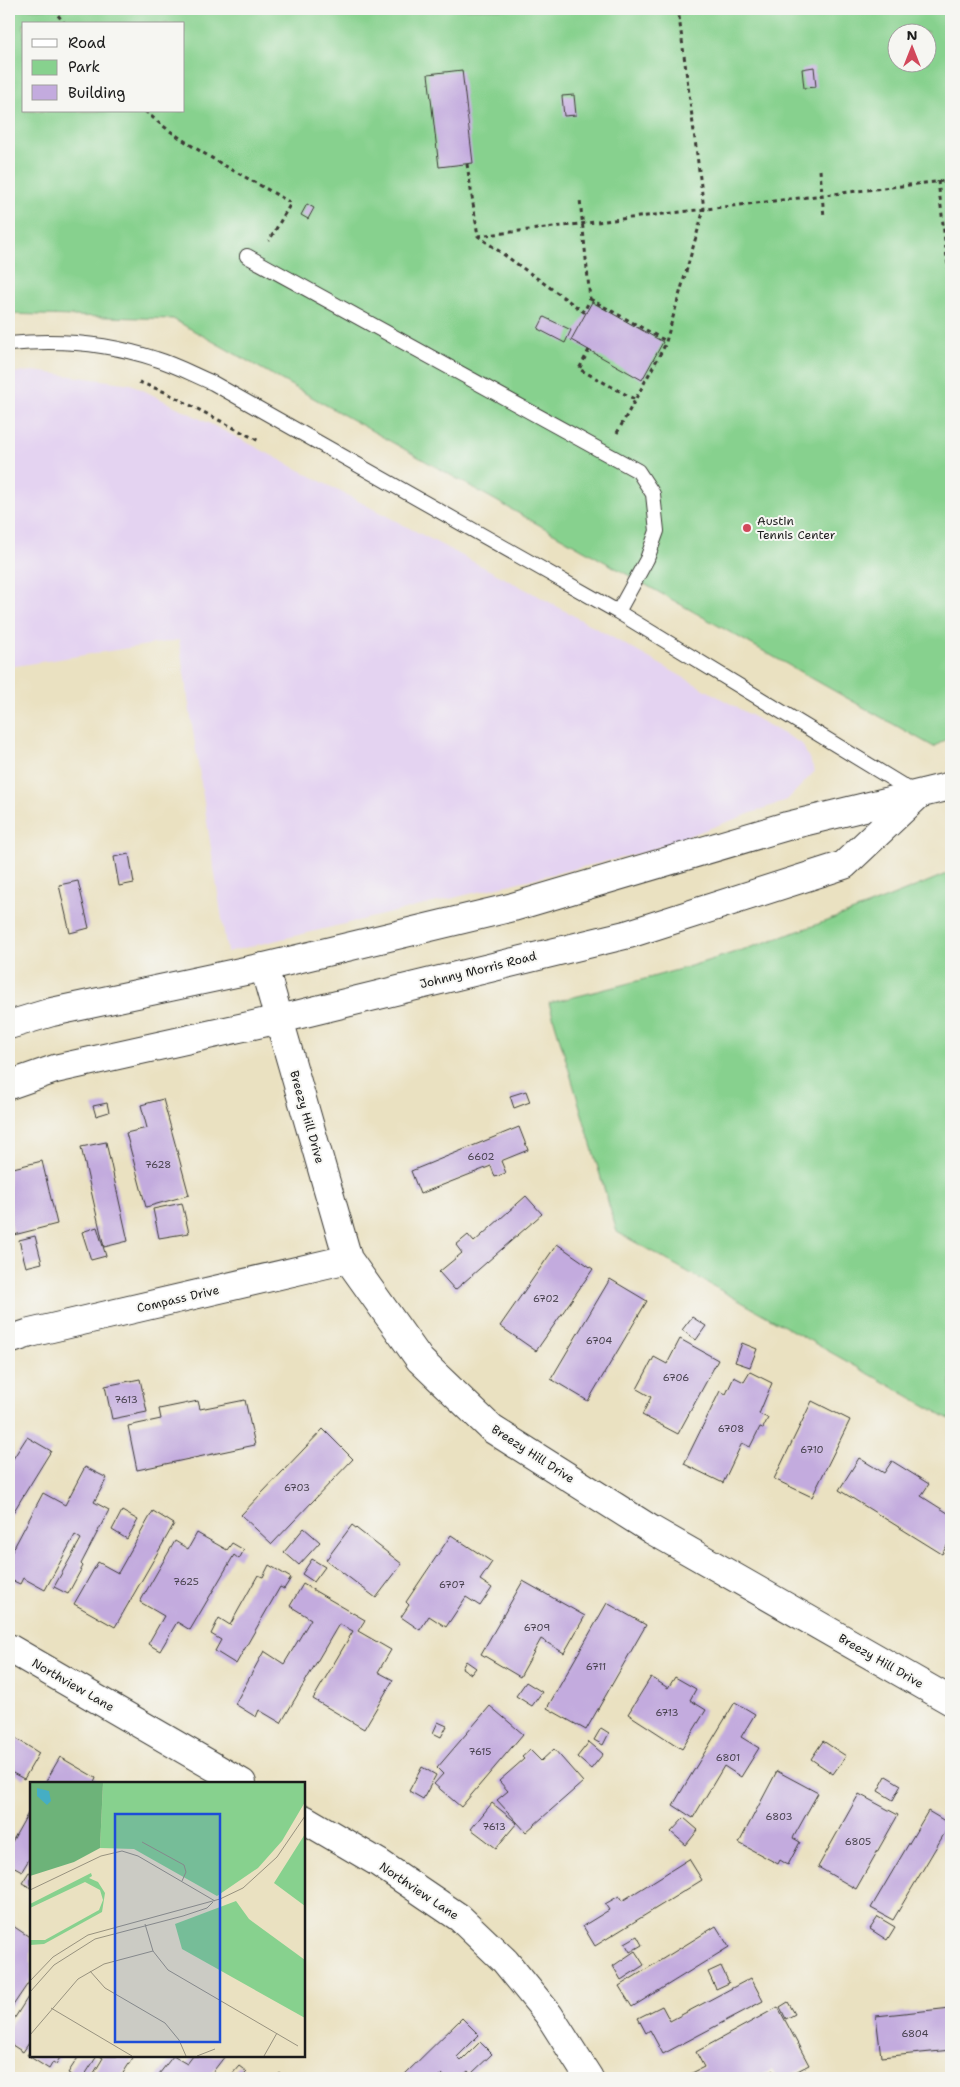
<svg xmlns="http://www.w3.org/2000/svg" width="960" height="2087" font-family="'Shantell Sans',sans-serif">
  <rect width="100%" height="100%" fill="#f6f6f2"/>
  <filter id="ink" filterUnits="userSpaceOnUse"><feTurbulence type="fractalNoise" baseFrequency=".02" numOctaves="2"/><feDisplacementMap in="SourceGraphic" scale="10" xChannelSelector="R" yChannelSelector="G"/><feConvolveMatrix kernelMatrix="1 2 1 2 8 2 1 2 1" color-interpolation-filters="sRGB"/></filter>
  <filter id="wash" filterUnits="userSpaceOnUse"><feTurbulence type="fractalNoise" baseFrequency=".0096" numOctaves="4" result="noise"/><feDisplacementMap in="SourceGraphic" scale="20" xChannelSelector="R" yChannelSelector="G"/><feGaussianBlur stdDeviation="1.12" result="paint"/><feColorMatrix in="noise" values="0 0 0 0 0 0 0 0 0 0 0 0 0 0 0 0 0 1.4 0 .05"/><feComposite in="paint" operator="in"/></filter>
  <g filter="url(#wash)">
    <rect width="100%" height="100%" fill="#eae1c1"/>
    <!-- built -->
    <path fill="#e4d3f1" d="M34,371L131,384L250,444L542,598L802,744L815,771L787,800L645,852L227,952L179,640L9,667V373Z"/>
    <!-- green -->
    <path fill="#87d18e" stroke="#527655" fill-rule="evenodd" d="M9,9H951V736L934,747L173,319L9,314ZM24,24H184V111H24ZM898,32H928V62H898Z
      M951,872V1420L617,1232L549,1003C594,992 640,981 684,968C775,941 864,909 951,872Z"/>
    <g id="blocks">
      <!-- building -->
      <path fill="#c3abde" d="M814,67L816,87L804,88L802,69Z
        M462,70L473,163L439,167L428,74Z
        M574,95L576,115L564,116L562,96Z
        M307,204L314,208L308,219L301,215Z
        M592,302L663,342L642,380L571,340Z
        M544,317L571,330L565,343L538,329Z
        M129,854L134,883L119,886L114,857Z
        M78,881L89,928L70,933L59,885Z
        M526,1091L530,1102L514,1108L510,1096Z
        M163,1099L189,1195L146,1207L126,1133L147,1128L141,1105Z
        M107,1103L109,1112L96,1116L93,1106Z
        M519,1127L528,1150L501,1161L506,1173L495,1177L491,1166L420,1194L411,1171Z
        M106,1142L128,1241L104,1247L81,1147Z
        M42,1161L57,1224L14,1235L9,1214V1169Z
        M526,1196L542,1214L455,1290L439,1272L462,1253L456,1245L468,1235L474,1242Z
        M182,1203L189,1233L159,1238L153,1209Z
        M97,1227L106,1256L91,1260L82,1232Z
        M35,1236L42,1263L26,1267L19,1240Z
        M557,1244L593,1269L536,1351L500,1326Z
        M610,1279L647,1301L588,1401L551,1379Z
        M692,1317L706,1326L696,1340L682,1330Z
        M680,1339L718,1360L678,1434L642,1415L651,1397L637,1389L654,1357L667,1364Z
        M742,1343L757,1349L750,1367L735,1362Z
        M750,1372L772,1383L759,1414L768,1418L763,1428L760,1427L750,1447L742,1443L723,1483L684,1464L720,1391L726,1394L734,1377L744,1382Z
        M140,1379L147,1412L112,1419L105,1386Z
        M245,1400L255,1445L137,1470L128,1426L161,1419L159,1409L198,1401L200,1409Z
        M812,1401L850,1420L812,1497L774,1479Z
        M323,1429L353,1459L272,1544L241,1515Z
        M27,1437L51,1451L9,1519V1465Z
        M859,1458L884,1473L892,1461L929,1484L921,1496L951,1515V1539L942,1554L839,1490Z
        M85,1467L107,1478L94,1502L109,1510L81,1564L83,1566L68,1594L54,1587L81,1539L75,1535L45,1590L23,1578L20,1584L9,1579V1557L43,1493L65,1505Z
        M122,1511L138,1520L127,1539L112,1530Z
        M153,1511L174,1524L115,1627L74,1604L98,1562L118,1573Z
        M352,1525L402,1564L376,1598L326,1560Z
        M304,1528L320,1542L299,1565L284,1552Z
        M197,1533L227,1550L232,1543L244,1550L239,1559L234,1555L190,1630L177,1622L160,1651L148,1644L164,1616L140,1602L175,1541L188,1549Z
        M451,1535L492,1562L480,1580L492,1588L480,1606L466,1597L446,1627L429,1616L420,1630L401,1617L409,1605L406,1602Z
        M312,1559L325,1567L314,1582L302,1574Z
        M269,1565L291,1578L284,1589L280,1587L236,1664L215,1651L221,1640L211,1634L219,1618L230,1625L258,1575L263,1577Z
        M523,1581L585,1616L564,1653L541,1639L520,1677L481,1654Z
        M303,1584L365,1620L358,1631L391,1650L378,1672L393,1680L364,1729L313,1699L353,1631L339,1624L281,1723L259,1710L256,1717L235,1704L264,1651L284,1664L311,1619L290,1606Z
        M607,1603L646,1625L586,1730L547,1708Z
        M466,1661L476,1668L471,1674L462,1668Z
        M651,1677L668,1688L675,1677L696,1689L690,1700L706,1710L682,1749L628,1714Z
        M526,1682L542,1692L532,1706L516,1696Z
        M735,1702L755,1714L741,1737L759,1748L741,1777L724,1766L693,1818L673,1805Z
        M490,1706L523,1734L461,1807L434,1784L443,1774L437,1768Z
        M438,1722L447,1726L441,1737L433,1733Z
        M601,1728L609,1733L603,1745L594,1740Z
        M9,1734L39,1753L24,1779L9,1771Z
        M823,1741L846,1756L833,1774L811,1759Z
        M589,1742L603,1754L591,1769L577,1757Z
        M554,1749L583,1782L526,1832L497,1800L508,1791L499,1781L524,1759L522,1757L530,1750L541,1761Z
        M60,1757L96,1778L94,1783H45Z
        M422,1767L436,1775L423,1799L409,1791Z
        M777,1771L818,1793L793,1838L800,1842L788,1865L780,1860L778,1864L739,1843Z
        M886,1776L901,1785L893,1800L878,1791Z
        M859,1794L898,1815L856,1889L818,1867Z
        M492,1803L517,1823L496,1848L471,1829Z
        M31,1808V1856L22,1871L9,1864V1847Z
        M928,1811L950,1824L893,1920L871,1908Z
        M684,1818L698,1830L686,1845L671,1832Z
        M689,1859L702,1880L595,1946L583,1926L609,1910L605,1904L619,1896L622,1901Z
        M29,1872L31,1873V1888L22,1883Z
        M878,1917L895,1927L887,1940L870,1929Z
        M13,1926L31,1938V1979L12,2007L9,2005V1933Z
        M716,1926L729,1947L632,2007L619,1986Z
        M637,1936L642,1945L630,1952L625,1943Z
        M635,1951L644,1965L621,1980L613,1966Z
        M721,1966L729,1983L716,1989L708,1972Z
        M751,1978L763,2001L663,2054L650,2030L646,2033L638,2018L662,2006L670,2021Z
        M28,1997L31,1999V2040L23,2052L9,2043V2027Z
        M788,2002L795,2014L786,2019L780,2007Z
        M778,2007L809,2065L784,2078H777L772,2070L757,2078H682L704,2067L696,2052Z
        M951,2008V2050L881,2057L876,2016Z
        M462,2018L479,2035L457,2057L461,2061L480,2042L492,2054L471,2074L468,2071L460,2078H446L442,2074L438,2078H401Z
        M31,2049V2056H61L56,2064L53,2062L49,2069L27,2055Z
        M79,2056H97L83,2078H76L68,2073Z
        M100,2056H134L120,2078H91L103,2058Z
        M173,2056L187,2064L193,2056H225L208,2078H156Z
        M239,2066L247,2072L241,2078L233,2073Z
        M280,2073L285,2078H275Z"/>
    </g>
  </g>
  <g filter="url(#ink)">
    <use href="#blocks" fill-opacity="0" stroke="#3b3a35" stroke-width="1"/>
    <g fill="none" stroke-linecap="round" stroke-linejoin="round">
      <!-- service casing -->
      <g stroke="#3b3a35" stroke-width="16">
        <path id="service" d="M247,256L638,471L653,494L657,531L647,559L618,612
          M9,344C59,339 108,343 156,359C176,365 194,375 213,383L618,612L915,793"/>
      </g>
      <!-- minor casing -->
      <g stroke="#3b3a35" stroke-width="30">
        <path id="minor" d="M264,967L348,1259L420,1360L492,1429L652,1530L951,1701
          M9,1340L30,1333L348,1259
          M9,1648L242,1783
          M304,1819L379,1863L460,1918L505,1961L549,2015L589,2078"/>
      </g>
      <!-- tertiary casing -->
      <g stroke="#3b3a35" stroke-width="30">
        <path id="tertiary" d="M9,1025L52,1012L264,967L513,907L787,826L951,786
          M9,1085L55,1069L280,1019L629,934L844,865L917,796"/>
      </g>
      <!-- path -->
      <path stroke="#3b3a35" stroke-width="3" stroke-dasharray="4 4" stroke-linecap="butt" d="M53,9L65,24
        M145,111C188,149 242,174 291,203L269,241
        M467,164L478,236L584,312L590,299L580,199
        M820,170L824,217
        M938,181L951,292
        M478,236L951,180
        M590,299L666,341
        M589,350L579,369L636,400
        M139,382L165,392L259,441
        M617,433L665,345L704,209L678,9"/>
      <!-- service -->
      <use href="#service" stroke="#fff" stroke-width="14"/>
      <!-- minor -->
      <use href="#minor" stroke="#fff" stroke-width="28"/>
      <!-- tertiary -->
      <use href="#tertiary" stroke="#fff" stroke-width="28"/>
    </g>
  </g>
  <!-- markers -->
  <circle fill="#d1495b" stroke="#f6f6f2" stroke-width="2" cx="747" cy="528" r="5"/>
  <g text-anchor="middle" stroke-width="4" stroke-linejoin="round" paint-order="stroke">
    <!-- number labels -->
    <g font-size="10" fill="#46404c">
      <text x="481" y="1160">6602</text>
      <text x="158" y="1168">7628</text>
      <text x="546" y="1302">6702</text>
      <text x="599" y="1344">6704</text>
      <text x="676" y="1381">6706</text>
      <text x="126" y="1403">7613</text>
      <text x="731" y="1432">6708</text>
      <text x="812" y="1453">6710</text>
      <text x="297" y="1491">6703</text>
      <text x="186" y="1585">7625</text>
      <text x="452" y="1588">6707</text>
      <text x="537" y="1631">6709</text>
      <text x="596" y="1670">6711</text>
      <text x="667" y="1716">6713</text>
      <text x="480" y="1755">7615</text>
      <text x="728" y="1761">6801</text>
      <text x="779" y="1820">6803</text>
      <text x="494" y="1830">7613</text>
      <text x="858" y="1845">6805</text>
      <text x="915" y="2037">6804</text>
    </g>
    <!-- poi labels -->
    <g font-size="12" fill="#1c1c1c" stroke="#f6f6f2" text-anchor="start">
      <text x="757" y="525">Austin<tspan x="757" dy="14">Tennis Center</tspan></text>
    </g>
    <!-- street labels -->
    <g font-size="12" fill="#1c1c1c" stroke="#f6f6f2">
      <text transform="translate(478 970) rotate(-14)" y="4">Johnny Morris Road</text>
      <text transform="translate(307 1117) rotate(74)" y="4">Breezy Hill Drive</text>
      <text transform="translate(178 1299) rotate(-13)" y="4">Compass Drive</text>
      <text transform="translate(533 1454) rotate(33)" y="4">Breezy Hill Drive</text>
      <text transform="translate(881 1661) rotate(30)" y="4">Breezy Hill Drive</text>
      <text transform="translate(73 1685) rotate(30)" y="4">Northview Lane</text>
      <text transform="translate(419 1891) rotate(34)" y="4">Northview Lane</text>
    </g>
  </g>
  <!-- overview -->
  <g transform="translate(30 1782)">
    <rect width="275" height="275" fill="#eae1c1"/>
    <path d="M73,1H275V20L252,59L228,86L187,114L104,67L70,66ZM275,52V124L244,101ZM61,91L62,94L59,96L68,100L75,111L72,130L14,162L0,163V158H15L69,128L73,118L70,108L55,100L0,126V122ZM206,119L219,137L275,178V236L152,167L145,142Z" fill="#87d18e"/>
    <path d="M0,1H73L70,66L44,80L0,94Z" fill="#6db379"/>
    <path d="M7,6L19,9L21,19L17,23L7,14Z" fill="#45aec4"/>
    <path fill="none" stroke="#98927f" stroke-width="1" d="M112,60L154,83L156,90L152,99M0,108L71,74L92,69L108,74L185,119M115,142L123,169L138,188L268,264M60,189L75,206L135,241L149,258L156,274M0,199L23,175L58,153L190,117L213,106L247,75L275,34M0,210L24,183L65,157L153,134L177,126L183,120M21,226L102,274M0,253L48,197L74,182L123,169M167,274L185,267M234,274L247,251"/>
    <path fill="#1d4ed8" fill-opacity="0.15" stroke="#1d4ed8" stroke-width="2.5" d="M85,32H190V260H85Z"/>
    <rect width="275" height="275" fill="none" stroke="#1c1c1c" stroke-width="2.5"/>
  </g>
  <!-- margin -->
  <rect width="960" height="2087" fill="none" stroke="#f6f6f2" stroke-width="30"/>
  <!-- legend -->
  <rect x="22" y="22" width="162" height="90" fill="#f6f6f2" stroke="#9f9f9c"/>
  <rect x="32" y="39" width="25" height="8" fill="#ffffff" stroke="#9f9f9c"/>
  <text x="68" y="48" font-size="15" fill="#1c1c1c">Road</text>
  <rect x="32" y="60" width="25" height="15" fill="#87d18e" stroke="#9f9f9c"/>
  <text x="68" y="72" font-size="15" fill="#1c1c1c">Park</text>
  <rect x="32" y="85" width="25" height="15" fill="#c3abde" stroke="#9f9f9c"/>
  <text x="68" y="98" font-size="15" fill="#1c1c1c">Building</text>
  <!-- north arrow -->
  <g transform="translate(912 48)"><circle r="24" fill="#f6f6f2" stroke="#9f9f9c"/>
  <path d="M0-4L9 19L0 12L-9 19Z" fill="#d1495b"/>
  <text y="-8" font-size="14" font-weight="bold" text-anchor="middle" fill="#1c1c1c">N</text>
  </g>
</svg>
